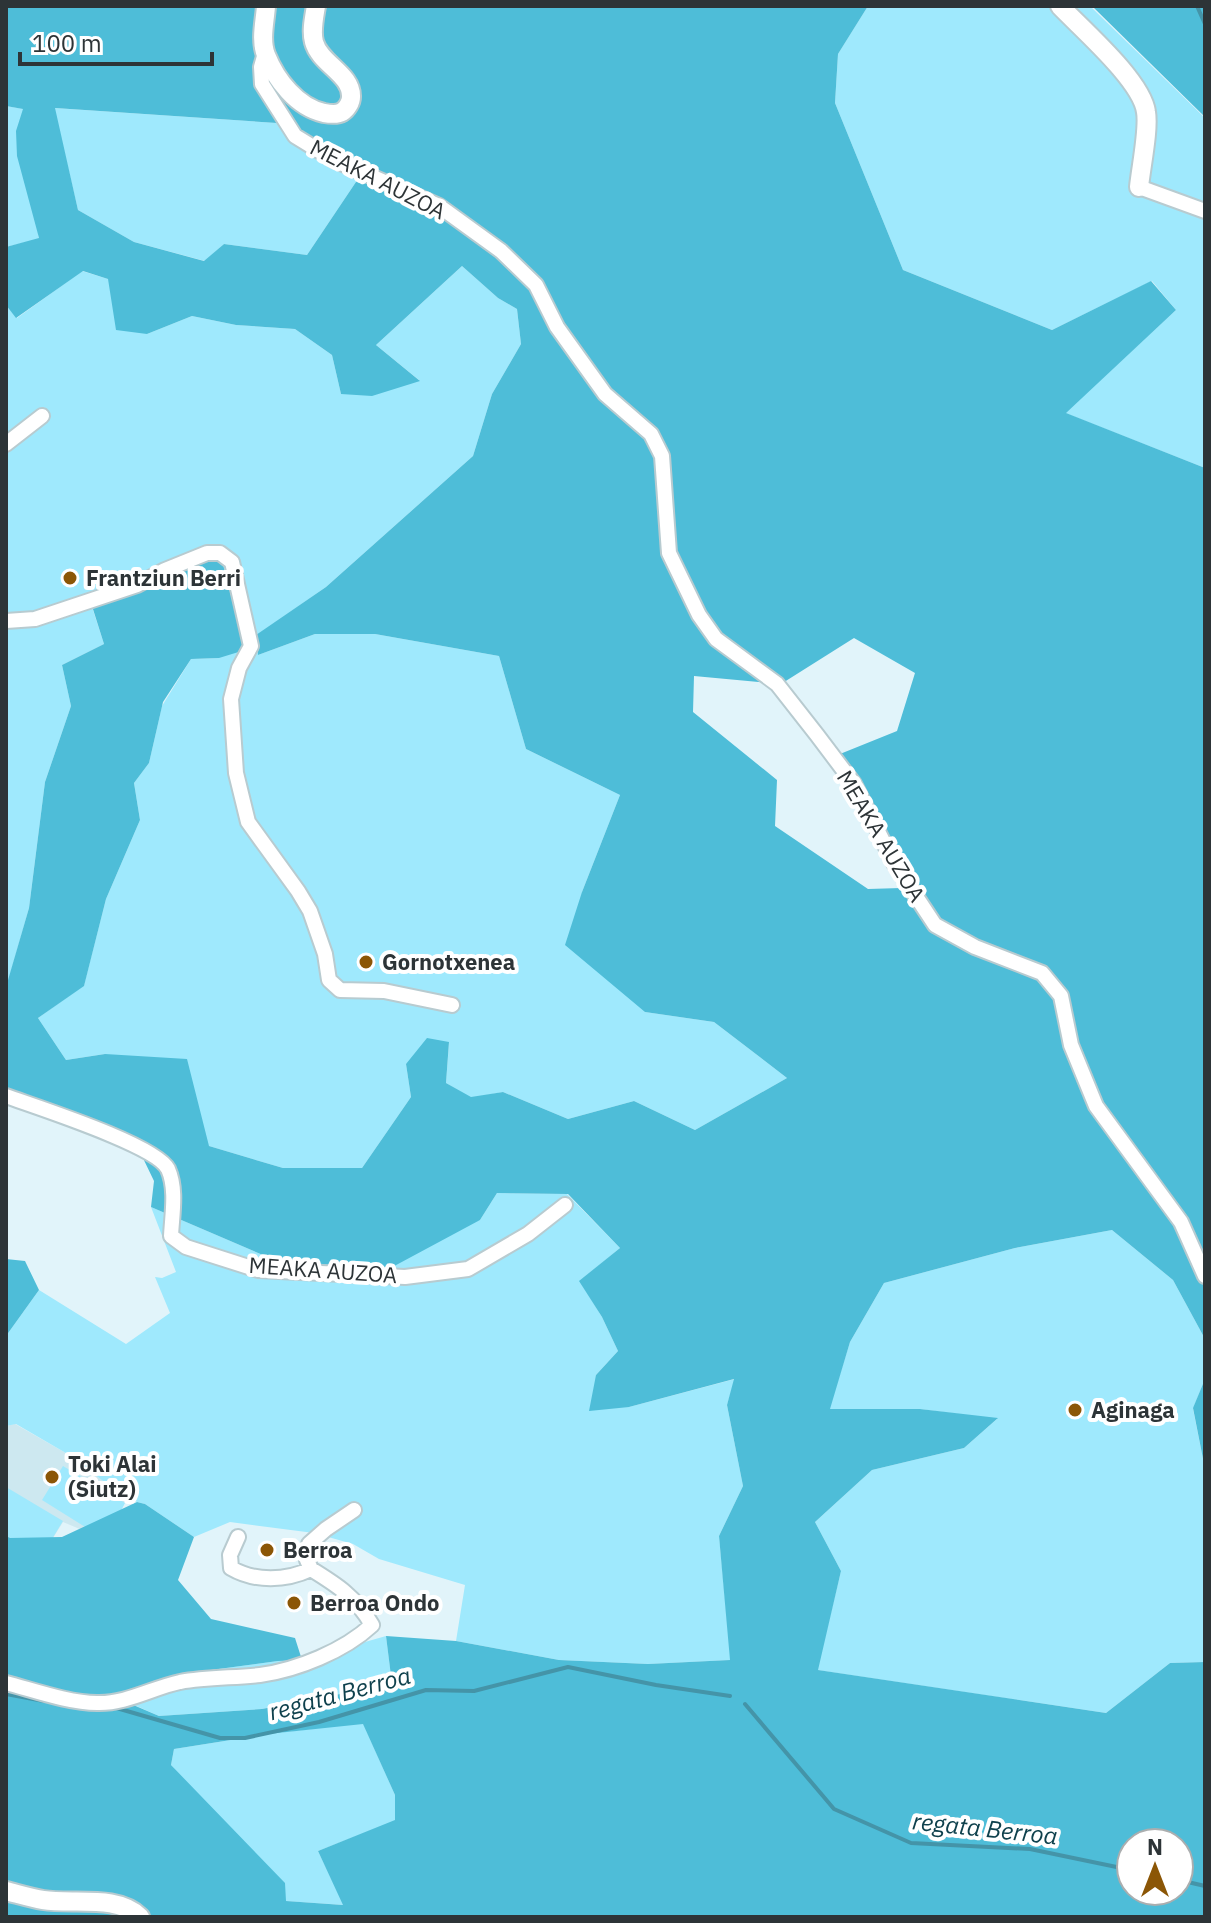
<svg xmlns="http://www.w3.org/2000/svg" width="1211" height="1923" font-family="'IBM Plex Sans',sans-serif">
  <rect width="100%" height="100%" fill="#e1f4fa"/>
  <!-- built -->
  <path fill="#cde8f0" d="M15,1424L71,1456L126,1499L106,1540L63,1522L41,1557L6,1536V1426Z"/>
  <!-- green -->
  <path fill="#9fe9fd" d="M868,6H1090L1205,118V468L1065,413L1176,310L1152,281L1052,330L903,270L835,103L838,54Z
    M6,106L24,109L39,239L6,247Z
    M54,108L292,124L362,173L307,255L224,244L205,261L134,242L78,210Z
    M462,266L498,298L517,309L521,344L492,394L473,456L326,587L257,635L258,655L315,634H375L499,656L526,749L620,795L582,892L645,1012L714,1022L787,1078L695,1130L634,1101L568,1119L503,1092L471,1098L446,1083L449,1043L406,1064L411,1097L362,1168H283L209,1146L105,1054L66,1060L38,1018L84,985L106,899L140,820L134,783L149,763L162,706L191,659L219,658L197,563L166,578L92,607L104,644L62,665L71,706L45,782L29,908L6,989V305L17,318L82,271L108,279L147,334L192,316L236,325L295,329L332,355L341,394L419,380L376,345Z
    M497,1193L567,1194L620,1248L580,1281L602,1317L618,1351L596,1375L629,1407L735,1379L727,1405L743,1486L719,1536L731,1660L648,1664L559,1660L456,1641L465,1585L379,1559L353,1544L314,1533L230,1522L194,1537L145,1504L126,1499L71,1456L16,1424L6,1426V1336L39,1290L126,1344L170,1313L155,1277L162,1278L176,1272L151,1207L270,1258L480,1220Z
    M1112,1230L1173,1280L1205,1339V1379L1193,1409L1205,1469V1662L1170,1663L1106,1713L817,1670L841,1571L815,1522L872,1470L964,1448L997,1419L920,1409H829L850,1342L884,1283L1015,1248Z
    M63,1466L125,1503L106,1540L42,1500Z
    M6,1487L63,1521L41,1557L6,1536Z
    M386,1636L392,1684L262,1709L159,1716L123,1700L181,1674L278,1661L302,1660Z
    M363,1723L395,1795V1821L318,1851L344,1905L285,1901L171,1765L174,1749L268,1734Z"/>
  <!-- forest -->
  <path fill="#4ebdd8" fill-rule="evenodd" d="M6,6H868L838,54L835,103L903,270L1052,330L1151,281L1176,310L1066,413L1205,468V1339L1173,1280L1112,1230L1015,1248L884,1283L850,1342L830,1409H920L998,1418L964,1448L872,1470L815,1522L841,1571L818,1670L1106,1713L1170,1663L1205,1662V1917H6V1536L10,1538L62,1537L137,1502L145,1504L194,1537L178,1580L211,1619L295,1638L302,1660L278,1661L181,1674L124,1701L159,1716L262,1709L392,1684L386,1636L456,1641L559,1660L648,1664L730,1660L719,1536L743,1486L727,1405L734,1379L629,1407L589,1411L596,1375L618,1351L602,1317L579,1281L620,1248L568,1194L497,1193L480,1220L385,1271L270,1258L151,1207L154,1181L141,1154L76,1129L6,1099V987L29,908L45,782L71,706L62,665L104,644L92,606L166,578L197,563L221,557L245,650L219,658L191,659L163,702L149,763L134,783L140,820L106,899L84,986L38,1018L66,1060L105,1054L187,1059L209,1146L283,1168H362L411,1097L406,1064L427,1038L449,1042L446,1083L471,1097L503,1092L568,1119L634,1101L695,1130L787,1078L714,1022L645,1012L565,945L582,892L620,795L526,749L499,656L375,634H315L258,655L256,635L326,587L473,456L492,394L521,344L517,309L498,298L462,266L376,345L420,381L372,396L341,394L332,355L295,329L236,325L192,316L147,334L116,330L108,279L83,271L16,318L6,305V247L39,238L17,156L16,131L23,109L6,106ZM55,108L292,124L362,173L307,255L224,244L204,261L134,242L78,210ZM854,638L915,673L897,731L835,756L901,888L868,889L775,826L777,780L693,712L694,676L781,684ZM363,1724L395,1795V1820L318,1851L343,1905L286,1901L285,1883L171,1765L174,1749L268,1734ZM1131,1843H1179V1891H1131Z
    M1091,6H1205V117L1093,7Z
    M6,1259L25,1261L39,1290L6,1336Z
    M1205,1379V1469L1193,1408Z"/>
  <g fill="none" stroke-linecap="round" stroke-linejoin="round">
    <!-- stream -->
    <path stroke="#4494a8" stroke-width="4" d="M1197,6L1205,24
      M6,1694L44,1701
      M745,1704L834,1809L911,1843L1030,1849L1131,1870
      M113,1707L220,1738H245L319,1722L426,1690L474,1691L568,1667L656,1685L730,1696
      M1179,1880L1205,1886"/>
    <!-- minor casing -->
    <g stroke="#b8cbd0" stroke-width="18">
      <path id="minor" d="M265,53L261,67L262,84L295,136L334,160L439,206L501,251L536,285L557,327L605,394L651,434L662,456L669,553L699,615L716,639L777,684L817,735L854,784L894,863L935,925L975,947L1042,973L1061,996L1071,1045L1096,1106L1181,1222L1205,1276
        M1139,187L1205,211
        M6,444L42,416
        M6,621L35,619L137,585L165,570L207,553H220L232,562L251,646L239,668L231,699L236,773L248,822L298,891L310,911L325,954L329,980L340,990L384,991L452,1005
        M6,1096C36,1107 156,1145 168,1169C177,1189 172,1215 171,1236L186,1247L258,1270L405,1277L468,1269L528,1234L565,1205
        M238,1537L230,1555L231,1568C255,1582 286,1581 311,1569
        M6,1683C33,1690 69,1703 97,1703C126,1704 152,1688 180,1682C207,1677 234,1678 260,1675C297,1670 344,1651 372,1625C356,1597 337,1585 311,1569L307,1560L309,1544L326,1529L354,1510"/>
    </g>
    <!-- tertiary casing -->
    <g stroke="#b8cbd0" stroke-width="22">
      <path id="tertiary" d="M266,6C265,21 260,40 266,55C276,80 297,107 324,113C330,114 337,115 342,112C347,109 351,102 351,97C352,74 320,64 314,42C311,31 314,18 316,6
        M1060,6C1083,30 1142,81 1146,112C1149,129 1141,167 1139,187
        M6,1891C18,1894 31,1898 43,1900C73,1905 117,1894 140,1917"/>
    </g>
    <!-- minor -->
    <use href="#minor" stroke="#fff" stroke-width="14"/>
    <!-- tertiary -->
    <use href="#tertiary" stroke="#fff" stroke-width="18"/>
  </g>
  <!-- markers -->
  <g fill="#8b5606" stroke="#fff" stroke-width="3">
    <circle cx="70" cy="578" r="8"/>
    <circle cx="366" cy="962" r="8"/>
    <circle cx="1075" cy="1410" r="8"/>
    <circle cx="52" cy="1477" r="8"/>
    <circle cx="267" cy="1550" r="8"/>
    <circle cx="294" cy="1603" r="8"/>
  </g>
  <g text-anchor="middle" stroke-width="8" stroke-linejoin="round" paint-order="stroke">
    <!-- street labels -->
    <g font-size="22" fill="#2d3437" stroke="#fff">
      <text transform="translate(378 179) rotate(27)" y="8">MEAKA AUZOA</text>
      <text transform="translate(881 836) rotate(59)" y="8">MEAKA AUZOA</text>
      <text transform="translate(323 1270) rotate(4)" y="8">MEAKA AUZOA</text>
    </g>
    <!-- poi labels -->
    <g font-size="22" font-weight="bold" fill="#2d3437" stroke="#fff" text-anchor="start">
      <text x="86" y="586">Frantziun Berri</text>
      <text x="382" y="970">Gornotxenea</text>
      <text x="1091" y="1418">Aginaga</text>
      <text x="68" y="1472">Toki Alai<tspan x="68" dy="25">(Siutz)</tspan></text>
      <text x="283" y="1558">Berroa</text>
      <text x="310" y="1611">Berroa Ondo</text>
    </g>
    <!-- water labels -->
    <g font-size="24" font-style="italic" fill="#0f414d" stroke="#fff">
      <text transform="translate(340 1694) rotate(-15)" y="8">regata Berroa</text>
      <text transform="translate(985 1829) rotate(6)" y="8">regata Berroa</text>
    </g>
  </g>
  <!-- border -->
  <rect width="1211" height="1923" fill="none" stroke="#2d3437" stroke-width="16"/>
  <!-- north arrow -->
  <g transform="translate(1155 1867)"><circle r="38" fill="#ffffff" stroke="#abaeaf" stroke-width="2"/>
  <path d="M0-6L14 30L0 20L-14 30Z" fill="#8b5606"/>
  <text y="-12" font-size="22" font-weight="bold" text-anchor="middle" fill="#2d3437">N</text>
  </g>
  <!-- scale -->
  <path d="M20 52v12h192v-12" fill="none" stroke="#2d3437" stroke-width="4"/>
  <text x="32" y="52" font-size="24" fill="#2d3437" stroke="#ffffff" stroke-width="6" paint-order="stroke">100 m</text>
</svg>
